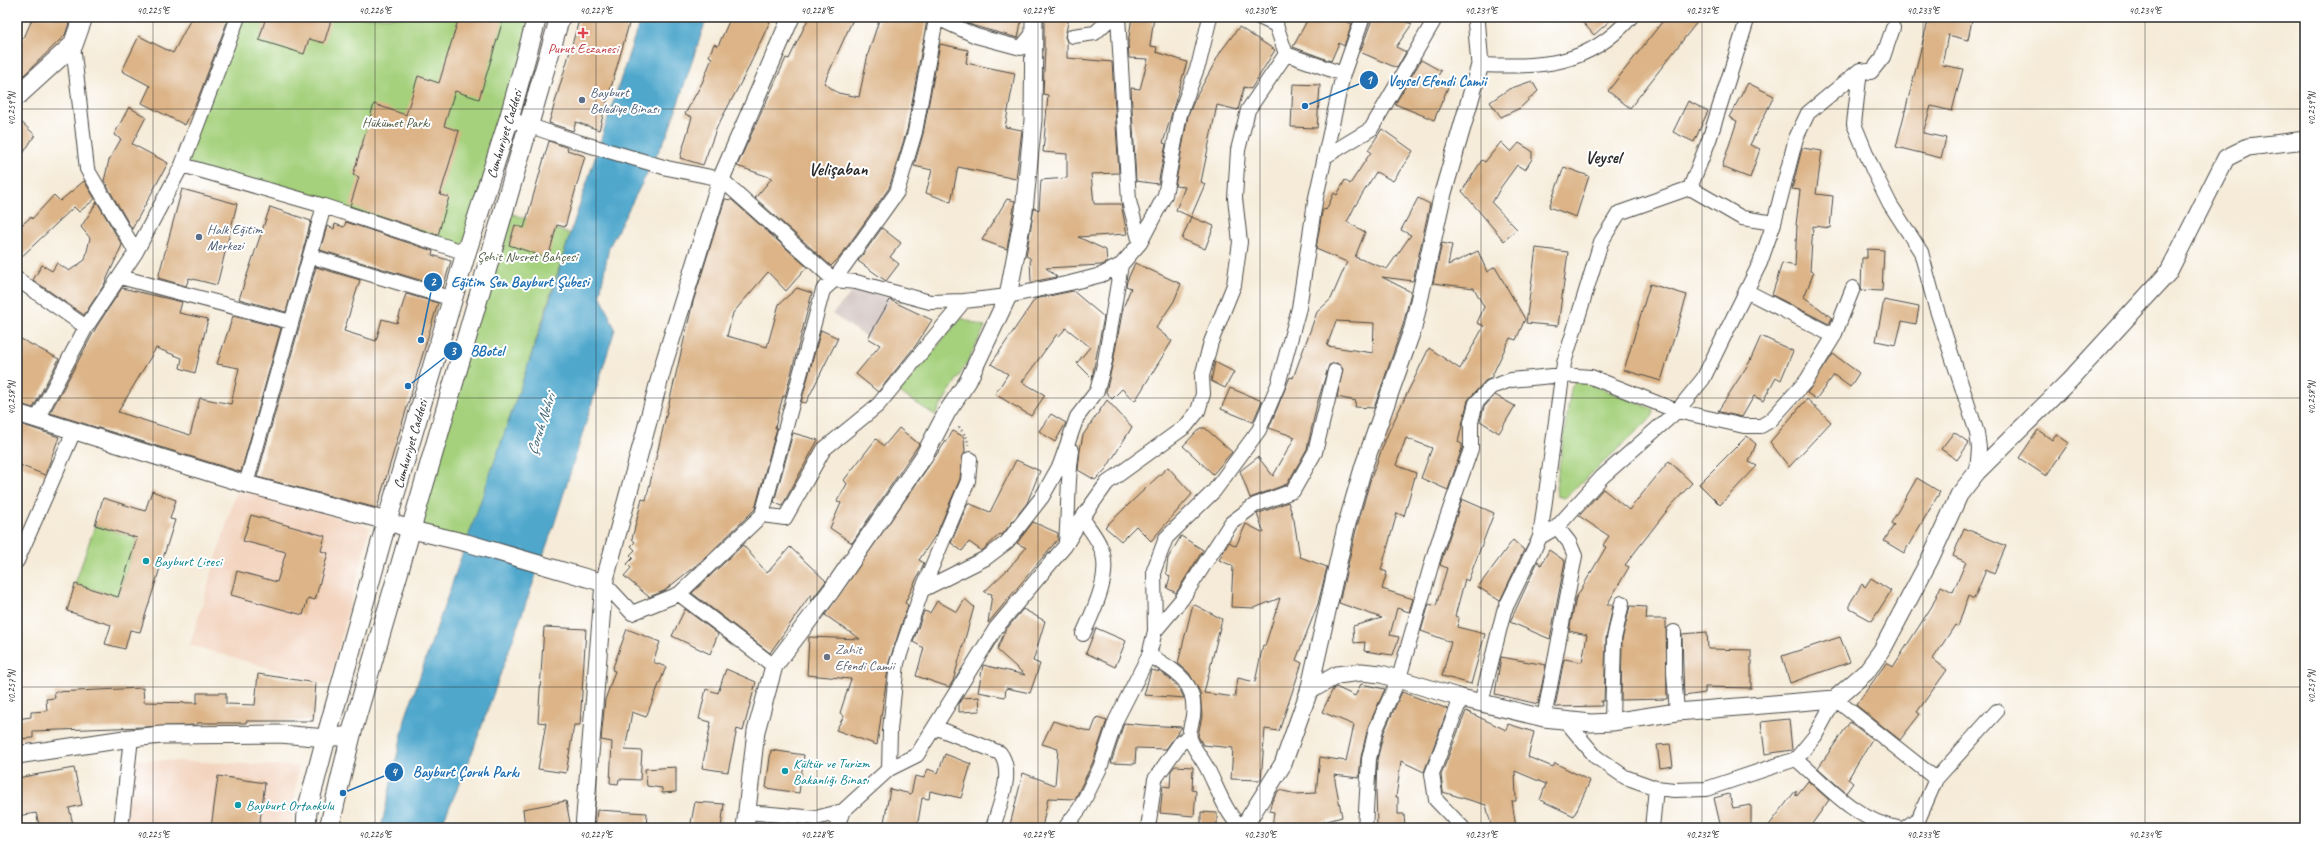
<svg xmlns="http://www.w3.org/2000/svg" width="2322" height="845" font-family="Caveat,sans-serif">
  <rect width="100%" height="100%" fill="#fff"/>
  <filter id="ink" filterUnits="userSpaceOnUse"><feTurbulence type="fractalNoise" baseFrequency=".025" numOctaves="2"/><feDisplacementMap in="SourceGraphic" scale="8" xChannelSelector="R" yChannelSelector="G"/><feConvolveMatrix kernelMatrix="1 2 1 2 8 2 1 2 1" color-interpolation-filters="sRGB"/></filter>
  <filter id="wash" filterUnits="userSpaceOnUse"><feTurbulence type="fractalNoise" baseFrequency=".012" numOctaves="4" result="noise"/><feDisplacementMap in="SourceGraphic" scale="16" xChannelSelector="R" yChannelSelector="G"/><feGaussianBlur stdDeviation="0.9" result="paint"/><feColorMatrix in="noise" values="0 0 0 0 0 0 0 0 0 0 0 0 0 0 0 0 0 1.4 0 .05"/><feComposite in="paint" operator="in"/></filter>
  <g filter="url(#wash)">
    <rect width="100%" height="100%" fill="#f5ebd8"/>
    <!-- built -->
    <path fill="#f3d4bf" d="M237,489L370,527L329,685L190,645Z
      M129,759L298,766L292,828H121Z"/>
    <!-- industrial -->
    <path fill="#cfc0bb" d="M856,288L891,299L868,338L832,314Z"/>
    <!-- green -->
    <path fill="#a5d17d" stroke="#687e54" d="M238,17H536L466,253L182,165Z
      M504,211L570,234L525,374L467,543L412,530Z
      M961,318L985,327L967,363L935,415L899,392Z
      M1575,381H1582L1653,409L1654,412L1652,417L1565,498L1557,496L1556,487L1571,389Z
      M95,525L137,538L118,597L75,584Z"/>
    <!-- water -->
    <path fill="#4fa7cc" stroke="#3d697c" d="M641,17H707L668,133L609,247L600,294L615,329L554,525L467,767L440,828H381L406,716L545,316L570,234Z"/>
    <g id="blocks">
      <!-- building -->
      <path fill="#dcb487" fill-rule="evenodd" d="M33,17H71L65,35L24,75L17,67V47L22,38H24Z
        M192,17H229L197,101L185,125L142,103L150,86L122,71L139,36L173,53Z
        M266,17H332L324,43L309,39L304,54L259,40Z
        M459,17H504L479,99L455,91L444,126L459,131L440,195L449,197L438,235L350,206L359,177L353,175L374,104L406,115L418,76L439,83Z
        M580,17H631L599,130L576,122L573,131L549,123Z
        M731,17H772L746,73L717,127L703,165L680,158L692,117L685,114L702,83L712,58L709,56L714,44L718,46Z
        M809,17H854L824,83L838,93L859,97L868,54L880,17H927V20L907,130L889,188L840,257L831,266L755,198L772,178L737,166L786,58L789,59Z
        M1022,17L1018,38L974,26L957,18Z
        M1044,17H1069L1065,37L1067,42V58L1112,62L1119,173L1091,174L1094,204H1121L1127,234L1078,237L1106,250L1107,263L1101,265L1046,268L1057,277L1031,282L1030,258L1026,256L1034,208L1039,210L1041,180L1067,178V154L1043,152L1048,95L1043,94L1045,48L1044,47Z
        M1132,17H1154L1150,46L1157,47L1156,52L1187,62L1163,143L1166,144L1158,184L1136,181L1131,88L1140,89L1148,59L1129,58L1128,43Z
        M1309,17H1338L1352,24L1344,46L1339,43L1331,61L1293,47Z
        M1373,17H1394L1412,24L1396,47L1406,52L1397,68L1360,52Z
        M1578,17H1614L1594,35Z
        M1666,17H1701L1630,108L1608,91Z
        M1929,17H1959L1972,20L1968,40L1948,35L1942,65L1963,69L1952,111L1931,106L1923,133L1946,138L1941,158L1896,147Z
        M1239,27L1275,50L1251,89L1244,87L1238,110L1217,105L1201,182L1205,184L1191,217L1176,210L1185,187L1175,186L1188,116L1195,99L1221,51Z
        M940,44L968,50L966,63L1015,73L1005,127L1022,130L1016,179L958,167L951,202L926,193L932,170L914,166L923,134Z
        M1421,60L1441,71L1436,79L1449,85L1434,120L1395,104Z
        M1532,81L1538,91L1520,108L1501,117L1490,102L1509,89Z
        M1748,83L1774,96L1750,145L1760,149L1750,178L1722,167L1737,121L1729,117Z
        M1293,84L1320,85L1317,128L1291,127Z
        M1688,101L1708,111L1694,142L1673,132Z
        M129,107L146,117L132,144L168,163L132,229L107,186L108,185L104,181L109,160L121,139L114,135Z
        M17,118L35,135L17,163Z
        M1382,129L1413,151L1393,181L1376,172L1355,206L1347,222L1365,232L1355,257L1387,269L1411,235L1401,230L1418,198L1430,204L1413,281L1382,277L1411,292L1403,325L1374,408L1355,407L1356,401L1337,397L1343,369L1337,363L1329,365L1317,404L1307,449L1287,484L1250,498L1240,471L1258,457L1273,476L1295,437L1269,428L1290,377L1293,378L1317,312L1331,299L1347,262L1316,249L1322,212L1324,209L1326,210L1334,193L1337,195L1345,180L1350,184L1371,152L1368,150ZM1336,321L1374,323L1373,353L1327,346Z
        M549,141L568,148L567,150L585,156L565,227L557,225L548,258L509,245L515,225L524,228Z
        M1501,142L1511,152L1519,143L1532,151V159L1525,170L1517,165L1501,187L1492,203L1517,229L1504,241L1462,191L1482,160L1485,162Z
        M1802,148L1822,151L1816,194L1833,196L1830,228L1813,226L1810,271L1814,272L1804,297L1832,318L1829,324L1772,295L1782,263L1795,266L1797,225H1796L1800,190L1792,189Z
        M1564,167L1589,176L1576,217L1549,207Z
        M84,181L95,199L79,212L74,207L17,261V229L31,217L32,219L54,195L60,201Z
        M182,189L237,204L217,285L189,278L186,286L158,278Z
        M725,199L732,200L807,267L786,291L768,272L733,313L727,336L767,347L779,304L797,288L812,293L785,397L783,396L778,415L775,428H777L755,509L705,558L664,591L649,597L624,576L631,568L627,564L633,558L630,555L635,550L631,546L635,542L632,539L642,499L646,500L693,302Z
        M1007,199L1015,201L1007,249L982,240Z
        M97,202L122,245L104,285L84,315L33,280L42,265L52,271L57,263L69,271L85,260L90,238L81,227Z
        M270,207L311,221L286,312L239,299Z
        M1191,217L1214,226L1205,249L1182,239Z
        M346,222L433,251L432,255L451,261L443,287L320,250L327,226L334,229L335,224L344,227Z
        M882,228L901,243L890,257L899,264L886,281L858,261Z
        M1442,243L1452,245L1448,265L1478,251L1487,272L1495,267L1525,319L1516,340L1510,338L1491,378L1485,381L1468,400L1458,442L1462,444V448L1448,490L1421,478L1432,448L1406,438L1396,465L1416,473L1404,516L1397,513L1381,570L1387,572L1382,589L1413,599L1409,612L1397,608L1390,635L1399,637L1393,655L1364,651L1365,642L1354,643L1353,626L1382,618L1339,603L1356,530L1370,481L1388,433L1429,348L1460,369L1484,326L1477,323L1484,307L1474,288L1433,283Z
        M1536,248L1568,252L1558,326L1526,323Z
        M1867,249L1884,250L1882,291L1861,290L1862,258H1867Z
        M1135,263L1181,284L1174,301L1156,328L1172,341L1135,401L1122,389L1112,399L1106,392L1113,362L1123,308L1131,288L1126,286L1127,281Z
        M316,267L360,280L344,331L376,341L382,319L397,323L406,294L438,303L377,508L257,477Z
        M1650,284L1687,295L1661,381L1624,370Z
        M122,288L182,302L179,313L208,319L195,373L180,368L182,358L156,348L118,412L190,435L200,398L231,404L239,368L217,364L233,316L281,328L241,472L50,413L97,326Z
        M1073,291L1104,317L1092,378L1077,363L1090,347L1066,328L1059,336L1057,334L1022,382L1045,395L1031,416L995,394L1008,374L991,364L1035,299Z
        M890,300L932,320L916,345L878,392L856,374L880,345L868,338Z
        M1884,300L1919,307L1916,324L1902,321L1896,345L1876,341Z
        M821,330L838,338L806,403L801,402Z
        M1761,336L1793,351L1781,380L1776,377L1763,401L1754,396L1742,417L1720,412L1718,411L1749,363Z
        M17,337L59,359L33,408L17,403Z
        M1833,354L1859,373L1850,387L1834,375L1816,399L1807,393Z
        M1215,362L1234,372L1225,388L1211,381Z
        M1230,388L1262,401L1253,422L1221,409Z
        M1495,395L1515,406L1499,433L1480,421L1484,407Z
        M1807,399L1831,422L1789,467L1770,442Z
        M1107,400L1132,427L1106,469L1095,480L1078,470L1080,450L1083,435Z
        M1051,414L1066,423L1055,442L1039,431Z
        M17,423L59,437L45,475L17,464Z
        M899,428L919,444L852,543L830,528L841,503L837,501L847,484L844,480L876,439L884,446Z
        M1200,428H1205L1232,452L1213,474L1183,446Z
        M2038,430L2052,440L2056,434L2069,443L2046,476L2019,458Z
        M953,431L964,437L965,452L962,458L960,479L937,533L919,560L924,563L905,603L908,605L889,662L877,745L836,730L844,716L840,713L851,679L807,675L809,637L860,639L825,615Z
        M1954,432L1969,443L1957,460L1941,449Z
        M793,433L818,440L782,506L774,502Z
        M1747,436L1756,444L1749,462L1757,466L1720,505L1699,484Z
        M1016,460L1040,471L1027,503L1002,535L1000,534L982,551L969,542L962,551L951,543L968,503L990,512Z
        M1669,461L1692,483L1669,508L1625,565L1629,567L1607,605H1613L1606,639L1604,701H1601L1602,706L1555,707L1564,659L1582,662L1587,635L1569,631L1576,598L1606,547L1603,545L1609,536L1579,516L1603,489L1629,510Z
        M1168,467L1192,494L1151,541L1136,526L1121,541L1105,527Z
        M1917,478L1940,492L1904,553L1884,541L1894,525L1891,523Z
        M152,491L176,500L170,519L175,520L140,632L130,630L125,649L105,644L111,625L67,611L75,584L118,597L137,538L95,525L103,498L145,511Z
        M1462,499L1494,513L1468,581L1465,579L1455,616L1459,618L1457,627L1485,634L1471,684L1442,676L1451,642L1421,631L1429,604L1436,606L1447,568L1440,565Z
        M1288,502L1294,520L1300,557L1327,567L1318,604L1296,660L1302,663L1279,731L1265,729L1261,780L1231,779L1233,748L1203,745L1198,736L1202,716L1200,692L1189,673L1178,663L1193,604L1222,619L1204,693L1235,697L1238,678L1255,682L1263,645L1265,646L1280,598L1254,608L1231,607L1233,566L1219,560L1229,542L1236,546L1246,524L1264,533L1257,514Z
        M251,515L325,536L321,551L328,553L315,600L308,598L303,615L231,595L237,571L277,582L286,552L243,541Z
        M1033,522L1058,533V539L988,623L992,594L984,592L1008,569L1026,548L1017,543Z
        M1964,528L2006,546L1994,574L1986,570L1974,599L1968,596L1958,627L1955,625L1933,659L1947,670L1917,712L1920,714L1900,740L1856,705L1887,662L1893,667L1932,606L1941,586L1953,592L1966,562L1953,556Z
        M1181,536L1203,550L1176,593L1167,588L1170,577L1166,573L1168,558Z
        M1513,540L1524,550L1500,601L1478,587Z
        M743,545L767,573L790,547L826,581L811,601V594L770,653L692,593Z
        M1549,550L1565,561L1550,639L1510,622L1538,561L1541,565Z
        M1871,578L1891,591L1872,621L1850,609V603L1862,584L1865,587Z
        M965,599L974,607L953,681L949,687L916,676L924,648L913,642L924,611L930,613L937,601L957,612Z
        M1630,606L1647,607L1646,619H1666L1667,699L1621,700L1622,640Z
        M685,609L718,634L710,654L672,636Z
        M1023,609L1045,621L1033,661L1040,664L1030,693L1006,688L1005,697L978,692L983,665L1025,675L997,650L1005,631Z
        M544,627L586,629L580,725H574L566,773L538,769L546,723L538,722Z
        M1096,628L1126,641L1115,667L1086,653Z
        M627,629L660,642L653,662L666,667L646,717L632,712L625,750L642,751L640,780L619,779L618,784L610,783L612,742L601,740L605,700L615,671L612,670Z
        M1707,632L1708,649L1751,650V688L1705,687V693L1684,696L1682,634Z
        M1840,637L1850,662L1790,683L1782,656Z
        M1501,657L1546,665L1538,704L1495,694Z
        M726,669L756,682L743,731L737,729L728,772L702,768L711,722L699,719L706,689L718,693Z
        M1151,670L1161,672L1170,679L1180,690L1184,698L1144,695Z
        M258,674L316,683L313,721H246V723H197V725L33,731V738L17,739V719L31,717V712L47,711L46,699L55,698L54,692L143,688L144,702L197,703V693H226V704L255,705Z
        M1361,684L1385,689L1368,727L1361,757L1359,778L1334,775L1342,817L1302,828H1272L1274,812L1269,811L1272,801L1279,790L1296,794L1316,793L1320,757L1346,761L1354,725L1322,712L1333,689L1336,687L1355,696Z
        M1402,692L1448,709L1424,772L1401,761L1396,797H1398V814H1404L1405,828H1377L1376,789L1377,760L1384,732Z
        M979,697L980,711L959,712V703L962,698Z
        M1466,711L1506,730L1508,724L1534,732L1528,757L1553,767L1555,763L1590,781L1574,816L1540,800L1546,784L1515,771L1516,801H1512L1516,828H1492L1486,805L1443,792L1441,775Z
        M1097,717L1107,720L1093,762L1075,799L1048,798L1042,828H1018L1010,825L1023,773L1055,785L1058,749L1042,744L1053,721L1091,732Z
        M1789,719L1792,750L1765,754L1761,722Z
        M1850,722L1872,739L1848,779L1853,783L1846,793L1818,768Z
        M1124,723L1144,725L1182,727L1166,749L1136,748L1135,764L1111,763Z
        M1670,744L1673,766L1660,768L1657,745Z
        M771,750L804,755L799,793L766,788Z
        M945,754L971,764L961,798L930,791L929,799L922,798L917,828H883L890,789L911,794L915,776L924,778L928,769L938,773Z
        M1175,766L1193,767L1192,790L1196,791L1194,816L1160,813L1163,786L1170,787L1171,771Z
        M676,767V792L662,793V788L647,786L645,769Z
        M74,768L82,805L69,808L74,828H40L36,813L17,816V778Z
        M218,776L265,783L259,828H211Z
        M1808,781L1829,800L1809,828H1767L1796,790V796Z
        M1729,794L1733,808L1751,805V828H1721L1714,798Z
        M566,801L571,828H525L523,809Z
        M695,802L724,804L721,828H690Z
        M597,810L647,813L646,828H595Z
        M1201,812L1217,813V828H1201Z"/>
    </g>
  </g>
  <g filter="url(#ink)">
    <use href="#blocks" fill-opacity="0" stroke="#494845" stroke-width="1"/>
    <g fill="none" stroke-linecap="round" stroke-linejoin="round">
      <!-- minor casing -->
      <g stroke="#494845" stroke-width="16">
        <path id="minor" d="M935,17L976,36L1021,48L1033,33
          M1118,17L1129,201L1140,243
          M1259,17L1276,25
          M1073,36L1095,33L1112,17
          M73,45L87,169L136,252
          M1286,54L1343,74
          M1480,65C1542,67 1587,67 1631,17
          M1860,70L1854,124L1873,170L1890,204L1921,252L1935,304L1977,433L1979,448L1977,472
          M509,119L578,142L667,168L721,179L834,280L856,282L930,302L964,301L1008,296L1070,283L1101,275L1121,265L1140,243L1165,195L1180,114L1199,63L1210,17
          M1326,156L1371,129L1436,17
          M182,165L324,206L466,253
          M1690,188L1742,218L1774,223
          M310,256L453,299
          M120,277L291,322
          M17,279L86,327
          M1746,291L1834,336
          M37,419L86,327L136,252L182,165L238,17
          M246,484L324,206
          M762,515L785,518L824,449L878,405L964,301
          M1082,518C1088,527 1096,536 1100,546C1113,572 1094,610 1083,634
          M1540,537L1557,527L1602,477L1677,411L1703,379L1760,263L1774,223L1796,138L1808,113L1860,70L1871,72L1883,57L1893,28
          M1066,542C1069,511 1067,481 1072,451
          M17,561L74,431
          M604,583L632,613L679,594L774,666
          M922,590L986,558L1007,542L1042,497L1060,465L1077,417L1097,391L1105,361L1121,265
          M679,594L762,515L823,290L834,280L897,192L915,132L936,19
          M1155,631L1154,570L1166,538L1214,491L1259,430L1278,385L1299,308L1315,202L1343,74L1363,17
          M1674,632V673L1677,712
          M1149,655C1175,671 1197,681 1193,716C1192,723 1188,732 1190,738C1193,749 1203,759 1208,770C1218,790 1225,811 1241,828
          M1461,698L1432,774L1436,800L1463,828
          M1481,703L1504,611L1540,537L1564,363L1601,242L1619,213L1690,188L1709,140L1748,17
          M1544,718L1575,556L1569,542L1557,527
          M1565,720L1596,757L1625,777L1656,788L1674,790L1706,789L1796,759L1815,736L1835,699L1936,779
          M1612,722L1614,639L1622,603
          M935,727L1000,753C1015,773 999,805 993,828
          M1796,759C1825,784 1859,823 1898,828
          M889,769L890,730L897,663L922,590L968,481L970,459
          M747,812L816,818L843,811L889,769L917,755L996,628L1065,546L1082,518L1107,483L1186,426L1198,411L1203,394L1202,376L1211,342L1234,285L1240,242L1235,198L1238,150L1248,110L1286,54L1276,25L1277,17
          M121,828L131,738
          M836,828L843,811
          M1065,828L1080,808L1100,768L1116,720L1149,655L1155,631L1182,599L1231,523L1255,505L1293,491L1315,452L1335,371
          M1148,828L1155,779L1181,742L1189,737
          M1365,828L1369,759L1376,729L1399,678L1435,552L1471,449V422L1476,403L1491,387L1511,380L1542,377L1563,375L1591,377L1677,411L1744,426H1761L1771,420L1807,380L1834,336L1853,288
          M1652,828L1656,788
          M1905,828L1919,818L1936,779L1997,711"/>
      </g>
      <!-- tertiary casing -->
      <g stroke="#494845" stroke-width="19">
        <path id="tertiary" d="M17,413L246,484L387,521L412,530L467,543L604,583
          M1309,691L1346,527L1364,465L1413,328L1443,193L1480,65L1476,17
          M17,755L131,738L162,735L280,734L326,738L351,735
          M584,828L604,583L664,363L721,179L791,17
          M745,828L756,731L774,666L831,591L924,456L947,412L968,381L1008,296L1024,211L1033,120L1034,17
          M1243,828L1283,764L1309,691L1337,675L1361,672L1381,674L1461,698L1544,718L1591,723L1612,722L1677,712L1835,699L1866,672L1882,650L1930,559L1959,495L1977,472L2070,380L2168,273L2226,158L2248,147L2305,140"/>
      </g>
      <!-- secondary casing -->
      <g stroke="#494845" stroke-width="21">
        <path id="secondary" d="M17,96L73,45L83,17
          M306,828L307,811L326,738L387,521L466,253L509,119L537,17
          M329,828L351,735L560,17"/>
      </g>
      <!-- path -->
      <path stroke="#494845" stroke-width="2.5" stroke-dasharray="1 3" stroke-linecap="butt" d="M959,427L967,438L968,445"/>
      <!-- minor -->
      <use href="#minor" stroke="#fff" stroke-width="14"/>
      <!-- tertiary -->
      <use href="#tertiary" stroke="#fff" stroke-width="17"/>
      <!-- secondary -->
      <use href="#secondary" stroke="#fff" stroke-width="19"/>
    </g>
  </g>
  <!-- ticks -->
  <path fill="none" stroke="#2b2b2b" stroke-width="1" stroke-opacity="0.45" d="M153,17V828M375,17V828M596,17V828M817,17V828M1038,17V828M1260,17V828M1481,17V828M1702,17V828M1923,17V828M2145,17V828M17,109H2305M17,398H2305M17,687H2305"/>
  <!-- markers -->
  <path fill="#e0444e" stroke="#fff" stroke-width="1.5" d="M581 27h4v4h4v4h-4v4h-4v-4h-4v-4h4z"/>
  <g fill="#5c6f8a" stroke="#fff" stroke-width="1.5">
    <circle cx="582" cy="100" r="4"/>
    <circle cx="199" cy="237" r="4"/>
  </g>
  <g fill="#0f9aa8" stroke="#fff" stroke-width="1.5">
    <circle cx="146" cy="561" r="4"/>
    <circle cx="785" cy="771" r="4"/>
    <circle cx="238" cy="805" r="4"/>
  </g>
  <circle fill="#6b7280" stroke="#fff" stroke-width="1.5" cx="827" cy="657" r="4"/>
  <g text-anchor="middle" stroke-width="4" stroke-linejoin="round" paint-order="stroke">
    <!-- health labels -->
    <g font-size="14" fill="#be3a42" stroke="#fff">
      <text x="583" y="53">Purut Eczanesi</text>
    </g>
    <!-- service labels -->
    <g font-size="14" fill="#4e5e75" stroke="#fff" text-anchor="start">
      <text x="590" y="97">Bayburt<tspan x="590" dy="16">Belediye Binası</tspan></text>
      <text x="207" y="234">Halk Eğitim<tspan x="207" dy="16">Merkezi</tspan></text>
    </g>
    <!-- park labels -->
    <g font-size="14" fill="#505d44" stroke="#fff">
      <text x="396" y="127">Hükümet Parkı</text>
      <text x="527" y="261">Şehit Nusret Bahçesi</text>
    </g>
    <!-- street labels -->
    <g font-size="14" fill="#2b2b2b" stroke="#fff">
      <text transform="translate(504 134) rotate(-73)" y="5">Cumhuriyet Caddesi</text>
      <text transform="translate(410 444) rotate(-74)" y="5">Cumhuriyet Caddesi</text>
    </g>
    <!-- culture labels -->
    <g font-size="14" fill="#0d838f" stroke="#fff" text-anchor="start">
      <text x="154" y="566">Bayburt Lisesi</text>
      <text x="793" y="768">Kültür ve Turizm<tspan x="793" dy="16">Bakanlığı Binası</tspan></text>
      <text x="246" y="810">Bayburt Ortaokulu</text>
    </g>
    <!-- worship labels -->
    <g font-size="14" fill="#5b616d" stroke="#fff" text-anchor="start">
      <text x="835" y="654">Zahit<tspan x="835" dy="16">Efendi Camii</tspan></text>
    </g>
    <!-- water labels -->
    <g font-size="15" font-style="italic" fill="#3b6373" stroke="#fff">
      <text transform="translate(541 424) rotate(-72)" y="5">Çoruh Nehri</text>
    </g>
    <!-- district labels -->
    <g font-size="18" font-weight="bold" fill="#2b2b2b" stroke="#fff">
      <text x="1603" y="163">Veysel</text>
      <text x="838" y="175">Velişaban</text>
    </g>
  </g>
  <!-- callouts -->
  <path fill="none" stroke="#1f6fb2" stroke-width="1.5" d="M1305 106L1369 80M421 340L433 282M408 386L453 351M343 793L394 772"/>
  <g fill="#1f6fb2" stroke="#fff" stroke-width="1.5">
    <circle cx="1305" cy="106" r="4"/>
    <circle cx="421" cy="340" r="4"/>
    <circle cx="408" cy="386" r="4"/>
    <circle cx="343" cy="793" r="4"/>
    <circle cx="1369" cy="80" r="10"/>
    <circle cx="433" cy="282" r="10"/>
    <circle cx="453" cy="351" r="10"/>
    <circle cx="394" cy="772" r="10"/>
  </g>
  <g font-size="12" text-anchor="middle" font-weight="bold" fill="#fff">
    <text x="1369" y="84">1</text>
    <text x="433" y="286">2</text>
    <text x="453" y="355">3</text>
    <text x="394" y="776">4</text>
  </g>
  <g font-size="15" text-anchor="middle" font-weight="bold" fill="#1f6fb2" stroke="#fff" stroke-width="4" stroke-linejoin="round" paint-order="stroke">
    <text x="1437" y="86">Veysel Efendi Camii</text>
    <text x="520" y="287">Eğitim Sen Bayburt Şubesi</text>
    <text x="487" y="356">BBotel</text>
    <text x="466" y="777">Bayburt Çoruh Parkı</text>
  </g>
  <!-- margin -->
  <rect width="2322" height="845" fill="none" stroke="#fff" stroke-width="44"/>
  <rect x="22" y="22" width="2278" height="801" fill="none" stroke="#2b2b2b" stroke-width="1.5"/>
  <g font-size="10" text-anchor="middle" fill="#2b2b2b">
    <text x="153" y="14">40.225°E</text>
    <text x="375" y="14">40.226°E</text>
    <text x="596" y="14">40.227°E</text>
    <text x="817" y="14">40.228°E</text>
    <text x="1038" y="14">40.229°E</text>
    <text x="1260" y="14">40.230°E</text>
    <text x="1481" y="14">40.231°E</text>
    <text x="1702" y="14">40.232°E</text>
    <text x="1923" y="14">40.233°E</text>
    <text x="2145" y="14">40.234°E</text>
    <text transform="translate(11 109) rotate(-90)" y="4">40.259°N</text>
    <text transform="translate(2311 109) rotate(-90)" y="4">40.259°N</text>
    <text transform="translate(11 398) rotate(-90)" y="4">40.258°N</text>
    <text transform="translate(2311 398) rotate(-90)" y="4">40.258°N</text>
    <text transform="translate(11 687) rotate(-90)" y="4">40.257°N</text>
    <text transform="translate(2311 687) rotate(-90)" y="4">40.257°N</text>
    <text x="153" y="838">40.225°E</text>
    <text x="375" y="838">40.226°E</text>
    <text x="596" y="838">40.227°E</text>
    <text x="817" y="838">40.228°E</text>
    <text x="1038" y="838">40.229°E</text>
    <text x="1260" y="838">40.230°E</text>
    <text x="1481" y="838">40.231°E</text>
    <text x="1702" y="838">40.232°E</text>
    <text x="1923" y="838">40.233°E</text>
    <text x="2145" y="838">40.234°E</text>
  </g>
</svg>
